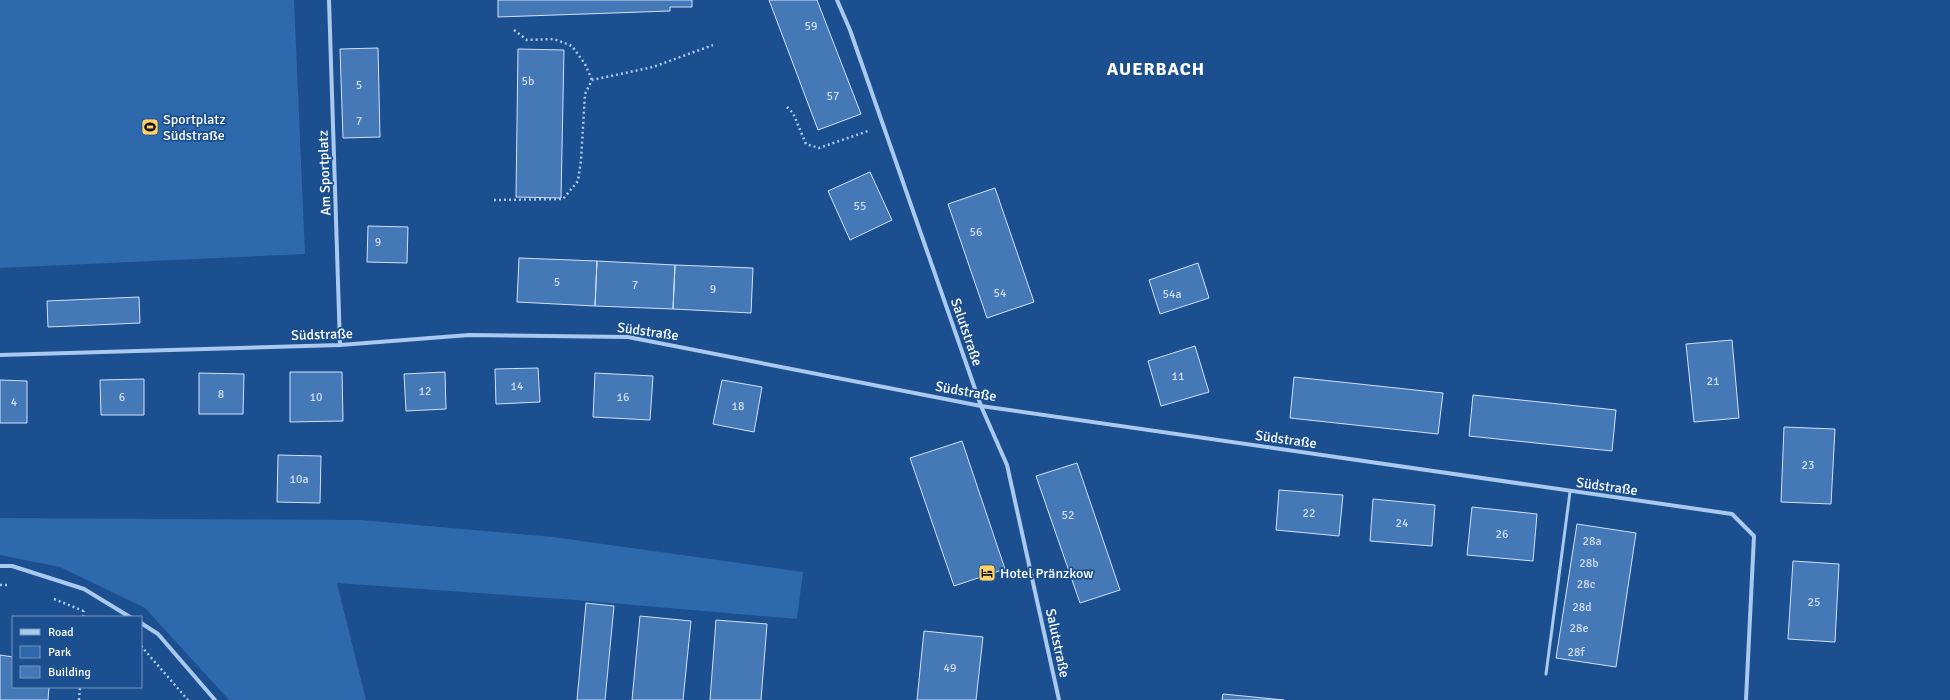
<svg xmlns="http://www.w3.org/2000/svg" width="1950" height="700" font-family="Signika,sans-serif">
  <rect width="100%" height="100%" fill="#1b4f8f"/>
  <!-- green -->
  <path fill="#2e69ad" d="M0,0H294L305,254L0,268Z
    M0,518L361,520L553,537L803,572L797,619L576,600L337,583L366,700H229L145,608L60,567L0,555Z"/>
  <!-- building -->
  <path fill="#4478b7" stroke="#cfe3fa" d="M498,0H692V7H670V11L498,17Z
    M769,0H817L861,114L818,130Z
    M378,48L380,137L343,138L340,49Z
    M518,49L564,50L561,198L516,197Z
    M870,172L892,220L850,240L828,191Z
    M995,188L1034,302L987,318L948,204Z
    M368,226L408,227L407,263L367,262Z
    M519,258L597,261L595,306L517,302Z
    M597,261L675,265L673,309L595,306Z
    M1198,263L1209,298L1160,314L1149,280Z
    M675,265L753,268L751,313L673,309Z
    M139,297L140,323L48,327L47,301Z
    M1732,340L1739,418L1694,422L1686,344Z
    M1195,346L1209,392L1161,406L1148,361Z
    M538,368L540,402L496,404L495,369Z
    M290,372H342L343,421L290,422Z
    M445,372L446,409L406,411L404,374Z
    M199,373L244,374L243,414H199Z
    M595,373L653,376L650,420L593,417Z
    M1294,377L1443,393L1438,434L1290,418Z
    M144,379V415H101L100,380Z
    M0,380L27,381V423H0Z
    M722,380L762,387L754,432L713,424Z
    M1473,395L1616,410L1612,451L1469,436Z
    M1784,427L1835,429L1831,504L1781,502Z
    M962,441L1005,569L954,586L910,458Z
    M278,455L321,456L320,503L277,502Z
    M1077,463L1120,590L1080,603L1036,476Z
    M1279,490L1343,495L1339,536L1276,530Z
    M1373,499L1435,505L1432,546L1370,541Z
    M1472,507L1537,514L1533,561L1467,555Z
    M1577,524L1636,533L1616,667L1556,658Z
    M1793,561L1839,564L1835,642L1788,639Z
    M586,603L614,606L605,700H577Z
    M640,616L691,621L683,700H632Z
    M716,620L767,624L761,700H710Z
    M924,631L983,637L976,700H917Z
    M0,655L13,657V687H49L48,700H0Z
    M1223,694L1284,700H1222Z"/>
  <g fill="none" stroke-linecap="round" stroke-linejoin="round">
    <!-- path -->
    <path stroke="#a9c9ee" stroke-width="2.5" stroke-dasharray="2 3" stroke-linecap="butt" d="M514,30L527,40L554,39L572,46L585,64L592,80
      M787,107L793,113L806,144L819,148L868,131
      M494,200L563,199L578,181L581,160L585,94L592,80L653,67L713,45
      M0,585H9
      M54,599L86,612
      M83,617L84,611
      M141,646L188,700
      M79,700L80,687"/>
    <!-- service -->
    <path stroke="#a9c9ee" stroke-width="3" d="M1546,674L1570,492"/>
    <!-- minor -->
    <path stroke="#a9c9ee" stroke-width="4" d="M329,0L340,345
      M837,0L850,30L981,406L1007,465L1059,700
      M0,355L340,345L469,335L628,337L981,406L1732,514L1754,536L1746,700
      M0,566H12L84,589L130,617
      M141,623L158,634L215,700"/>
  </g>
  <!-- icons -->
  <defs>
    <g id="stadium-square" transform="scale(0.9)"><rect x="-9" y="-9" width="18" height="18" rx="4" fill="#ffd166" stroke="#1b4f8f"/><path d="M0-5a6.5 5 0 1 0 0 10a6.5 5 0 1 0 0-10ZM-3.5-1.8h7v3.6h-7Z" fill="#111"/></g>
    <g id="hotel-square" transform="scale(0.9)"><rect x="-9" y="-9" width="18" height="18" rx="4" fill="#ffd166" stroke="#1b4f8f"/><path d="M-6-4.5h1.5V1H6V5H4.5V3h-9V5H-6ZM-4 0a1.8 1.8 0 1 1 3.6 0ZM.5 0V-2.5h3Q6-2.5 6 0Z" fill="#111"/></g>
  </defs>
  <g fill-rule="evenodd">
    <use href="#stadium-square" x="150" y="127"/>
    <use href="#hotel-square" x="987" y="573"/>
  </g>
  <g text-anchor="middle" stroke-width="3.5" stroke-linejoin="round" paint-order="stroke">
    <!-- number labels -->
    <g font-size="12" fill="#d0dded">
      <text x="811" y="30">59</text>
      <text x="528" y="85">5b</text>
      <text x="359" y="89">5</text>
      <text x="833" y="100">57</text>
      <text x="359" y="125">7</text>
      <text x="860" y="210">55</text>
      <text x="976" y="236">56</text>
      <text x="378" y="246">9</text>
      <text x="557" y="286">5</text>
      <text x="635" y="289">7</text>
      <text x="713" y="293">9</text>
      <text x="1000" y="297">54</text>
      <text x="1172" y="298">54a</text>
      <text x="1178" y="380">11</text>
      <text x="1713" y="385">21</text>
      <text x="517" y="390">14</text>
      <text x="425" y="395">12</text>
      <text x="221" y="398">8</text>
      <text x="122" y="401">6</text>
      <text x="316" y="401">10</text>
      <text x="623" y="401">16</text>
      <text x="14" y="406">4</text>
      <text x="738" y="410">18</text>
      <text x="1808" y="469">23</text>
      <text x="299" y="483">10a</text>
      <text x="1309" y="517">22</text>
      <text x="1068" y="519">52</text>
      <text x="1402" y="527">24</text>
      <text x="1502" y="538">26</text>
      <text x="1592" y="545">28a</text>
      <text x="1589" y="567">28b</text>
      <text x="1586" y="588">28c</text>
      <text x="1814" y="606">25</text>
      <text x="1582" y="611">28d</text>
      <text x="1579" y="632">28e</text>
      <text x="1576" y="656">28f</text>
      <text x="950" y="672">49</text>
    </g>
    <!-- poi labels -->
    <g font-size="14" fill="#fff" stroke="#1b4f8f" text-anchor="start">
      <text x="163" y="124">Sportplatz<tspan x="163" dy="16">Südstraße</tspan></text>
      <text x="1000" y="578">Hotel Pränzkow</text>
    </g>
    <!-- street labels -->
    <g font-size="14" fill="#fff" stroke="#1b4f8f">
      <text transform="translate(324 173) rotate(-92)" y="5">Am Sportplatz</text>
      <text transform="translate(648 331) rotate(8)" y="5">Südstraße</text>
      <text transform="translate(967 332) rotate(71)" y="5">Salutstraße</text>
      <text transform="translate(322 334) rotate(-2)" y="5">Südstraße</text>
      <text transform="translate(966 391) rotate(10)" y="5">Südstraße</text>
      <text transform="translate(1286 439) rotate(8)" y="5">Südstraße</text>
      <text transform="translate(1607 486) rotate(8)" y="5">Südstraße</text>
      <text transform="translate(1058 643) rotate(78)" y="5">Salutstraße</text>
    </g>
    <!-- district labels -->
    <g font-size="18" font-weight="bold" letter-spacing="1" fill="#fff" stroke="#1b4f8f">
      <text x="1156" y="75">AUERBACH</text>
    </g>
  </g>
  <!-- legend -->
  <rect x="12" y="616" width="130" height="72" fill="#1b4f8f" stroke="#7695bc"/>
  <rect x="20" y="629" width="20" height="6" fill="#a9c9ee" stroke="#7695bc"/>
  <text x="48" y="636" font-size="12" fill="#ffffff">Road</text>
  <rect x="20" y="646" width="20" height="12" fill="#2e69ad" stroke="#7695bc"/>
  <text x="48" y="656" font-size="12" fill="#ffffff">Park</text>
  <rect x="20" y="666" width="20" height="12" fill="#4478b7" stroke="#7695bc"/>
  <text x="48" y="676" font-size="12" fill="#ffffff">Building</text>
</svg>
